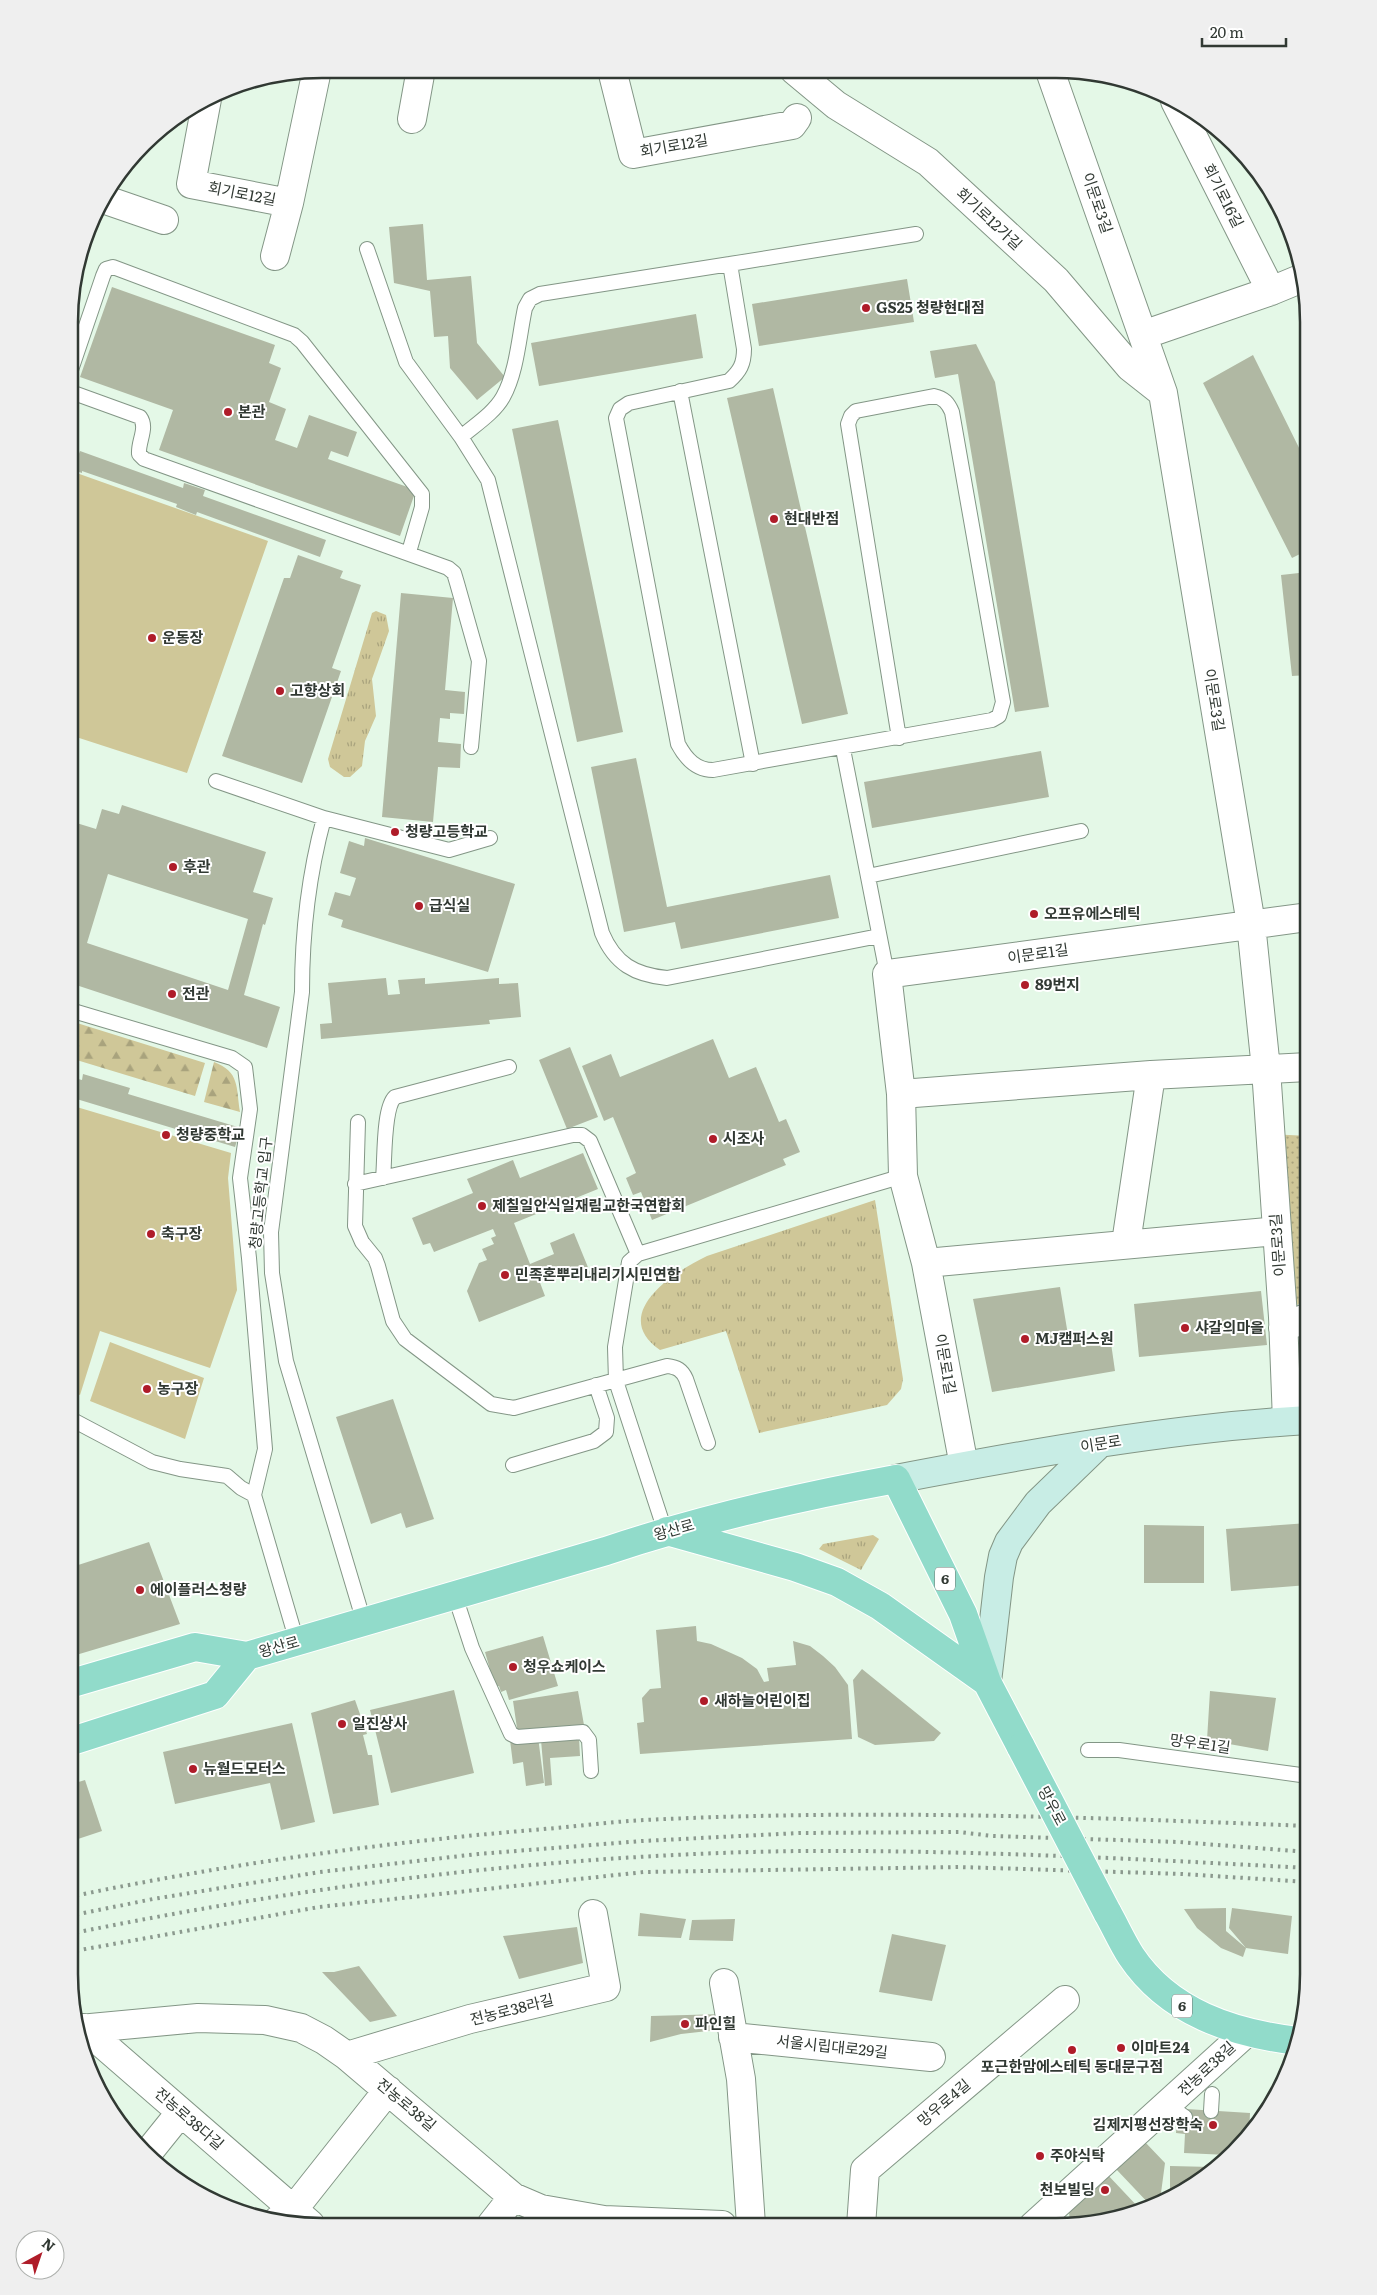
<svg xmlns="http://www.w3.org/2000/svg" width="1377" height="2295" font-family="Literata,'Noto Sans KR',serif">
  <defs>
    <pattern id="grass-tufts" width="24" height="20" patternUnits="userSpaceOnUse" patternTransform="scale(1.25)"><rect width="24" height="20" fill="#cfc798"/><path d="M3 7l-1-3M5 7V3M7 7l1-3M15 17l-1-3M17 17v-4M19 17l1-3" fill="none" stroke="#a9a37d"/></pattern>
    <pattern id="forest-firs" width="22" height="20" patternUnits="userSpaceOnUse" patternTransform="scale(1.25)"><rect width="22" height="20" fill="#cfc798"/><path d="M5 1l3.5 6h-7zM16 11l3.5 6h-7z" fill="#a9a37d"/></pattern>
    <pattern id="park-dots" width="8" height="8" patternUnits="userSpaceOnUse" patternTransform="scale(1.25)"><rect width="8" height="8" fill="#cfc798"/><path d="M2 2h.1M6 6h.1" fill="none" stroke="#a9a37d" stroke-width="1.8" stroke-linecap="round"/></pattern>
  </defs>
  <rect width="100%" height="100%" fill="#e4f8e7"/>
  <!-- grass -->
  <path fill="url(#grass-tufts)" d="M376,611L386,615L389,631L372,679L376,716L365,741L362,766L350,777H344L330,767L328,759L372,613Z
    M875,1200L903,1379L901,1389L887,1405L759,1433L726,1331L660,1350C608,1314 675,1271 707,1256Z
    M873,1535L879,1539L861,1570L819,1549L823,1544Z"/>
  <!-- forest -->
  <path fill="url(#forest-firs)" d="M77,1023L205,1063L195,1096L70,1058V1046Z
    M214,1062C240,1072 236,1087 240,1112L204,1102Z"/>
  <!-- park -->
  <path fill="url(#park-dots)" d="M1270,1134L1308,1136V1296L1283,1317Z"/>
  <!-- pitch -->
  <path fill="#cfc798" d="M71,471L268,541L187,773L70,735Z
    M70,1105L231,1153L228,1178L237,1290L210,1368L100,1331L80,1395L69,1390Z
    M110,1342L204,1378L185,1439L90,1401Z"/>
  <!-- building -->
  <path fill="#b0b8a3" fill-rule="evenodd" d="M423,224L427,280L471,276L477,343L505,377L477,400L450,368L448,336L434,337L430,291L394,283L389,227Z
    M907,279L914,322L759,346L752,304Z
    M112,287L275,345L269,363L281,368L269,402L286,409L275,440L297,448L309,415L357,432L348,457L331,451L328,459L416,490L400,536L159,450L173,410L80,377Z
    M696,314L703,358L539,386L531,343Z
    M976,344L995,382L1049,707L1015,712L958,374L935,378L930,351Z
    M1253,355L1308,466V550L1292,558L1203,383Z
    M773,388L848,714L802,724L727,398Z
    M558,420L623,732L577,742L512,429Z
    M80,451L183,488L184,483L205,490L203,496L326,540L320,557L197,512L196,515L176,507L177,504L82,471V473L73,470Z
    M298,555L343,571L340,578L361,585L332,668L341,671L302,783L222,756L284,578H290Z
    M1308,572V675L1292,676L1281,575Z
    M401,593L453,598L445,690L465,692L464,714L450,713V719L440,718L438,742L461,744L460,768L438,767L433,822L382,817Z
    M1041,751L1049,797L872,828L864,782Z
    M636,758L667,907L830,875L839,918L681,949L675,922L624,932L591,767Z
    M122,805L266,852L253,892L273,898L265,925L263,924L244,995L280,1007L267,1048L70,983V891L78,865L70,862V821L96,829L102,809L119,814ZM108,874L248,919L228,990L87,943Z
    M365,838L515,884L488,972L341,927L343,920L328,915L335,892L350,896L356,878L340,873L349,841L364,846Z
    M386,978L388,995L400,994L398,980L425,978V984L499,978V984L518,983L521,1017L489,1020L490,1024L321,1039L320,1024L332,1023L328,983Z
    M713,1039L729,1078L756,1067L779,1122L786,1119L800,1152L783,1159L786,1165L652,1220L641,1192L633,1195L626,1178L636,1173L613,1117L604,1121L582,1066L611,1054L620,1077Z
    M570,1047L598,1117L567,1129L539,1060Z
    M83,1074L130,1088L128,1094L241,1128L235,1147L70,1097V1077L82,1080Z
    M583,1153L598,1189L514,1223L530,1264L554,1254L550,1243L574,1233L594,1282L560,1271L539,1280L545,1296L479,1322L467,1291L479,1263L487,1260L482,1249L494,1244L491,1238L496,1236L493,1229L434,1252L430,1243L423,1245L412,1218L473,1193L467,1179L513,1160L520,1178Z
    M1060,1287L1069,1341L1110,1336L1115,1371L992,1392L973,1299Z
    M1261,1291L1267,1345L1139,1357L1134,1304Z
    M393,1399L434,1519L406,1528L401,1513L371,1524L336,1417Z
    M1308,1523V1585L1231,1591L1226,1529Z
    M1144,1525L1204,1526V1583H1144Z
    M149,1542L180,1624L76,1655L69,1634V1568Z
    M696,1626L697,1641L711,1644L742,1658L757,1669L764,1682L769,1681L767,1668L796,1665L793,1641L810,1646L823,1656L835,1667L848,1685L852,1739L640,1754L637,1723L644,1722L642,1698L650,1689L661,1688L656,1630Z
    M543,1636L558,1686L509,1700L506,1690L501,1692L499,1686L495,1687L485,1652Z
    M862,1669L941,1733L934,1741L875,1745L858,1737L853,1680Z
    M454,1690L474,1773L391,1793L370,1710Z
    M578,1691L584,1725L518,1735L513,1701Z
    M1210,1691L1276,1698L1268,1751L1207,1740Z
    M355,1700L367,1734L363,1735L368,1755H372L379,1805L333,1814L311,1713Z
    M292,1723L315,1822L281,1830L270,1783L175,1804L163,1752Z
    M1308,1730V1750L1304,1751L1300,1731Z
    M538,1737L544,1783L526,1786L523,1762L513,1764L510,1740Z
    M579,1737L580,1756L550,1758L552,1785L545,1786L541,1740Z
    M85,1780L102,1831L69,1842V1785Z
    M1226,1908V1931L1246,1948L1243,1957L1221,1948L1197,1928L1184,1909Z
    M1232,1908L1292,1916L1288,1954L1246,1948L1229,1928Z
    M640,1913L686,1919L681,1938L638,1936Z
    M1302,1917L1308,1918V1965L1299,1964Z
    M735,1919L733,1941L689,1940L692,1920Z
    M577,1927L583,1963L519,1979L503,1936Z
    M892,1934L946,1945L932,2001L879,1992Z
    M359,1966L397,2016L370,2022L322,1972H334Z
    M723,2014L717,2030L681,2034L650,2042L651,2016Z
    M1186,2109L1250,2113L1249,2134L1228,2155L1184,2153L1185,2134L1176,2133L1177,2116Z
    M1145,2142L1165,2163L1161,2193L1165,2198L1152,2207L1116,2169Z
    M1170,2166L1212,2167V2171L1170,2197Z
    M1106,2173L1140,2209L1070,2223L1069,2212Z"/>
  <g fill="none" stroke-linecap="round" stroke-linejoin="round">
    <!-- lane casing -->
    <g stroke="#839686" stroke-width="16">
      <path id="lane" d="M367,249L406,362L461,437L488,480L602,933C615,964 635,975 667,978L879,936
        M71,370L103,276L106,269L113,267L294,335L302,342L422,494V507L409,552
        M680,391L753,764
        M71,392L140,417C148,428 138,441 139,454L144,459L448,568L454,573L457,583L479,661L471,747
        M461,437C475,425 494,413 503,397C517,372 519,336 525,308L530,299L540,294L730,264
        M899,738L848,424L851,416L856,411L934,396C944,398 948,403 952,412L1003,702L999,716L992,720L713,770C696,770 686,759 678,744L616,418L620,409L629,403L729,381C740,371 744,364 744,349L730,264L916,234
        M843,749L887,974
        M216,781L324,818L449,850L490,838
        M324,818C308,877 302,932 302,992L271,1232L272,1273L286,1361L364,1622
        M868,876L1081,831
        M70,1010L232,1058L245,1067L250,1109L240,1178L249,1258L265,1449L254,1495L297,1642
        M358,1122L355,1226L362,1242L375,1258L378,1266L393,1321L405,1339L491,1404L514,1408L667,1366C677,1367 682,1370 686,1379L708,1443
        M383,1178C385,1160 383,1108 395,1097L509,1067
        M355,1184L573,1135H582L590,1141L638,1254
        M69,1418L152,1462L180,1469L227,1476L241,1488L254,1495
        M513,1465L594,1441L606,1432L607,1418L596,1385
        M665,1531L616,1381L615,1347L629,1262L638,1254L903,1176
        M455,1596L472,1648L511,1734L517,1737L583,1732L589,1740L591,1771
        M1088,1750H1119L1308,1776
        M1168,2105L1185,2117
        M1211,2111L1212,2094"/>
    </g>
    <!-- street casing -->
    <g stroke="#839686" stroke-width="30">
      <path id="street" d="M612,70L633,154L792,125L797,118
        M794,70L836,105L928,162L1056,280L1130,367L1163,393
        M1050,71L1163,393L1251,924L1266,1069L1283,1317L1287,1421
        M207,99L191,184L289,203
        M1175,101L1271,291
        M412,119L421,69
        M103,199L164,220
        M275,256L289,203L317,70
        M1143,335L1271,291L1300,279
        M901,1094L1151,1075L1308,1067
        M1126,1243L1151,1075
        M926,1263L1277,1231
        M1283,1328L1308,1317
        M964,1466L926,1263L903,1176L901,1094L887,974L1308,917
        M724,1983L741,2079L751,2225
        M84,2028L310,2224
        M80,2029L198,2018L265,2020L301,2028L324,2040L347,2056L513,2197L541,2209L604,2220L722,2225
        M733,2037L931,2057
        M347,2056L470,2019L606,1987L593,1914
        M147,2154L180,2113
        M278,2220L293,2210L388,2090
        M491,2225L513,2197
        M861,2226L865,2170L1065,2000
        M1033,2226L1246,2033"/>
    </g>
    <!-- secondary casing -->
    <g stroke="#839686" stroke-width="30">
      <path id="secondary" d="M896,1479C1032,1453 1170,1428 1308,1420
        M987,1682L999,1577L1003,1556L1009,1542L1038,1503L1098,1445"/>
    </g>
    <!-- primary casing -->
    <g stroke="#fff" stroke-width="30">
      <path id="primary" d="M667,1531L795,1567L837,1582L880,1606L987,1682
        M69,1684L195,1647L247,1656L606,1551C701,1519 798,1497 896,1479L963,1614L987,1682L1021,1747
        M69,1742L215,1695L247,1656
        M1107,1912C1115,1926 1122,1942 1131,1956C1169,2013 1233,2033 1297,2041"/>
    </g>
    <!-- lane -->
    <use href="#lane" stroke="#fff" stroke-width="14"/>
    <!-- street -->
    <use href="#street" stroke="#fff" stroke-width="28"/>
    <!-- secondary -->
    <use href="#secondary" stroke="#c8ede5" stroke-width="28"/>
    <!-- primary -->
    <use href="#primary" stroke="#91dbca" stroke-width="28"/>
    <!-- rail -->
    <path stroke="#8b998e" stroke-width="4" stroke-dasharray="2.5 5" stroke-linecap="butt" d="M69,1897C222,1865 377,1843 533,1830C570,1827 608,1822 645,1820C866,1809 1087,1817 1308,1826
      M69,1916L153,1899L320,1872L478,1854L642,1841L799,1833L959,1832L993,1836L1179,1842L1308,1852
      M69,1934C309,1885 556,1854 801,1851C970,1850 1139,1859 1308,1868
      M69,1952L319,1907L644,1872L959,1867L1182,1874L1308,1882"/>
    <!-- primary-bridge casing -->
    <g stroke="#fff" stroke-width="30" stroke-linecap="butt">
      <path id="primary-bridge" d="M1021,1747L1107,1912"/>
    </g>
    <!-- primary-bridge -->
    <use href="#primary-bridge" stroke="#91dbca" stroke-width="28"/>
  </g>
  <!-- markers -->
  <g fill="#af1c29" stroke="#fff" stroke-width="2">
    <circle cx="866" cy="308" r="5"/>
    <circle cx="228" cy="412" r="5"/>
    <circle cx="774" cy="519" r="5"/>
    <circle cx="152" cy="638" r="5"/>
    <circle cx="280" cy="691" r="5"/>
    <circle cx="395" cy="832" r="5"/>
    <circle cx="173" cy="867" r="5"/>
    <circle cx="419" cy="906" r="5"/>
    <circle cx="1034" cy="914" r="5"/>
    <circle cx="1025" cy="985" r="5"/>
    <circle cx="172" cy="994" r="5"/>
    <circle cx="166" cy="1135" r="5"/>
    <circle cx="713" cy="1139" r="5"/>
    <circle cx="482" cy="1206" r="5"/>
    <circle cx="151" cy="1234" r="5"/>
    <circle cx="505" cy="1275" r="5"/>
    <circle cx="1185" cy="1328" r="5"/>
    <circle cx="1025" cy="1339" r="5"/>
    <circle cx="147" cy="1389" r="5"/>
    <circle cx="140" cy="1590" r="5"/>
    <circle cx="513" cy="1667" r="5"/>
    <circle cx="704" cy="1701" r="5"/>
    <circle cx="342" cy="1724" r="5"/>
    <circle cx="193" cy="1769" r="5"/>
    <circle cx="685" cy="2024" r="5"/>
    <circle cx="1121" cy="2048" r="5"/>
    <circle cx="1072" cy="2050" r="5"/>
    <circle cx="1213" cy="2125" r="5"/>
    <circle cx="1040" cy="2156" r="5"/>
    <circle cx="1105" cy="2190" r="5"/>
  </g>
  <g text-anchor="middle" stroke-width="4" stroke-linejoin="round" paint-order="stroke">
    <!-- shield labels -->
    <g fill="#fff" stroke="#6f7470" stroke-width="1">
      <rect x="935" y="1567.5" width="20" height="23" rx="4"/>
      <rect x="1172" y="1994.5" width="20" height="23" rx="4"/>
    </g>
    <g font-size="14" font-weight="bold" fill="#313933">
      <text x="945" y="1584">6</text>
      <text x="1182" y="2011">6</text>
    </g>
    <!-- street labels -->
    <g font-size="15" fill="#313933" stroke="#fff">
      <text transform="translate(674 146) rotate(-10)" y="5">회기로12길</text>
      <text transform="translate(242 194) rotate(11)" y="5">회기로12길</text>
      <text transform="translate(1223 196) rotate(63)" y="5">회기로16길</text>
      <text transform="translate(1097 203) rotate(71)" y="5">이문로3길</text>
      <text transform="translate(989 219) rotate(43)" y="5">회기로12가길</text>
      <text transform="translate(1214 700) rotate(81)" y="5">이문로3길</text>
      <text transform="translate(1038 954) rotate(-8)" y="5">이문로1길</text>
      <text transform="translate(261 1193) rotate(-84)" y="5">청량고등학교 입구</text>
      <text transform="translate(1278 1245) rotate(-94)" y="5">이문로3길</text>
      <text transform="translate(945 1364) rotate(80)" y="5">이문로1길</text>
      <text transform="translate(1101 1444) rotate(-9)" y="5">이문로</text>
      <text transform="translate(674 1530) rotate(-16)" y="5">왕산로</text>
      <text transform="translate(279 1647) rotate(-16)" y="5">왕산로</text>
      <text transform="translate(1200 1744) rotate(8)" y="5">망우로1길</text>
      <text transform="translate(1052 1806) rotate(62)" y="5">망우로</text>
      <text transform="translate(512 2010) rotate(-14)" y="5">전농로38라길</text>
      <text transform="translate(832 2047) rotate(6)" y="5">서울시립대로29길</text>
      <text transform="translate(1207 2069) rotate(-43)" y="5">전농로38길</text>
      <text transform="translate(944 2103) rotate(-40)" y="5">망우로4길</text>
      <text transform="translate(406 2105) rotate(40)" y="5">전농로38길</text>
      <text transform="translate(189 2119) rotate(41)" y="5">전농로38다길</text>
    </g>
    <!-- poi labels -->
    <g font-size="15" font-weight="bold" fill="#313933" stroke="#fff" text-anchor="start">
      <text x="876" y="313">GS25 청량현대점</text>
      <text x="238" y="417">본관</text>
      <text x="784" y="524">현대반점</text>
      <text x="162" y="643">운동장</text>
      <text x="290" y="696">고향상회</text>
      <text x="405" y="837">청량고등학교</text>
      <text x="183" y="872">후관</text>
      <text x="429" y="911">급식실</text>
      <text x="1044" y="919">오프유에스테틱</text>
      <text x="1035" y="990">89번지</text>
      <text x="182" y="999">전관</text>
      <text x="176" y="1140">청량중학교</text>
      <text x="723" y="1144">시조사</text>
      <text x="492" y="1211">제칠일안식일재림교한국연합회</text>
      <text x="161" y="1239">축구장</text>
      <text x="515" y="1280">민족혼뿌리내리기시민연합</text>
      <text x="1195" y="1333">샤갈의마을</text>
      <text x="1035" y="1344">MJ캠퍼스원</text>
      <text x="157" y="1394">농구장</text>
      <text x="150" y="1595">에이플러스청량</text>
      <text x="523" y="1672">청우쇼케이스</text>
      <text x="714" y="1706">새하늘어린이집</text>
      <text x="352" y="1729">일진상사</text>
      <text x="203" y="1774">뉴월드모터스</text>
      <text x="695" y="2029">파인힐</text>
      <text x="1131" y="2053">이마트24</text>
      <text x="1072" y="2072" text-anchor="middle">포근한맘에스테틱 동대문구점</text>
      <text x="1203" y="2130" text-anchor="end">김제지평선장학숙</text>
      <text x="1050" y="2161">주야식탁</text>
      <text x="1095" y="2195" text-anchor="end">천보빌딩</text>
    </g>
  </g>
  <!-- crop -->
  <path d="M0 0H1377V2295H0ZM322 78H1056A244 244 0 0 1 1300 322V1974A244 244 0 0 1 1056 2218H322A244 244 0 0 1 78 1974V322A244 244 0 0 1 322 78Z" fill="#efefef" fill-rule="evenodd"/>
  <path fill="none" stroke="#313933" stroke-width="2.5" d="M322 78H1056A244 244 0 0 1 1300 322V1974A244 244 0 0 1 1056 2218H322A244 244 0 0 1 78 1974V322A244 244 0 0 1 322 78Z"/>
  <!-- north arrow -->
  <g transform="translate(40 2255) rotate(40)"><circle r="24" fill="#ffffff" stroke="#adb0ad"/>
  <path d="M0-4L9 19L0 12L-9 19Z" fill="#af1c29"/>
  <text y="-8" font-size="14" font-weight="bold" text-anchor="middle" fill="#313933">N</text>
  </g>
  <!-- scale -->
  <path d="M1202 38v8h84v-8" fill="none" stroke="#313933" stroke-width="2.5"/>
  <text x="1210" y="38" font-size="15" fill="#313933" stroke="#ffffff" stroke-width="4" paint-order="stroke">20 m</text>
</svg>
